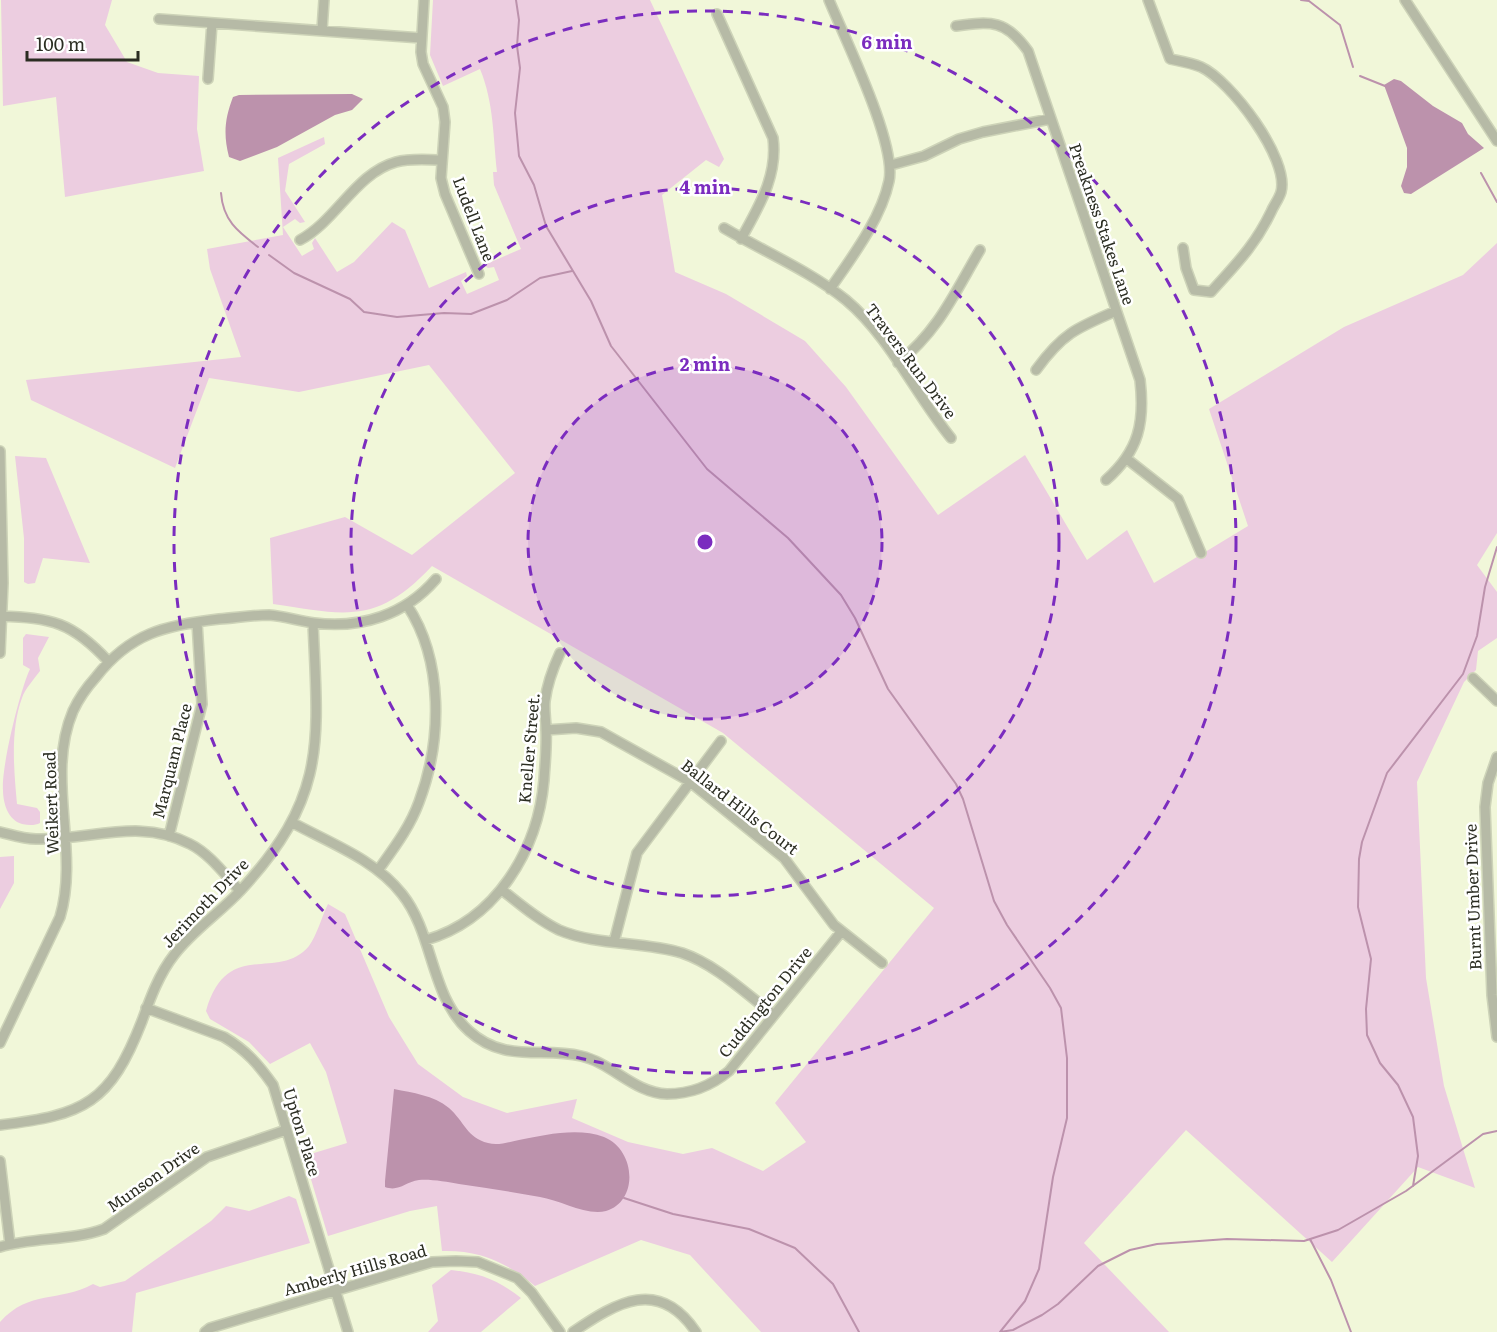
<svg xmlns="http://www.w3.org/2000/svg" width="1497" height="1332" font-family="Literata,serif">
  <rect width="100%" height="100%" fill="#f1f7d9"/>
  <!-- green -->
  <path fill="#eccde0" d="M1,0H112L105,25L127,62L158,73L199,76L197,129L204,171L65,197L56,97L3,106Z
    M433,0H650L724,159L719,167L706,160L662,195L675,272L726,294L805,341L846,387L938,515L1025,455L1087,560L1127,530L1154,583L1248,526L1209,409L1344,327L1463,275L1497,243V533L1477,565L1497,592V638L1478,651L1476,670L1464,682L1417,782L1426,978L1444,1086L1475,1188L1418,1167L1332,1262L1186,1130L1084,1243L1169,1332H761L690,1255L641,1240L535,1286C506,1262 480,1250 442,1251L437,1206L410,1211L328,1236L304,1156L347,1143L326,1072L310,1043L270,1064L249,1042L210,1019L206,1011C227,937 278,983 309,946C317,935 322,916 328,904L345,914L389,1017L418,1064L463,1097L507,1113L577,1099L572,1118L628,1142L683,1154L712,1148L763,1171L806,1142L775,1103L934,908L723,733L432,566C377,625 346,615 273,604L270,538L345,517L412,555L515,473L429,365L299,392L209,378L175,468L31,400L26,380L241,357L210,269L207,249L283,235L278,158L324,137L325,144L289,164L285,191L305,222L300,223L295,219L283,227L302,256L314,249L312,243L315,238L337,272L354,262L392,222L405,230L429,288L466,272L467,276L461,281L467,294L499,280L494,267L488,268L484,265L521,249L494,185L493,172H497C493,136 494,103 480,69L443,86L430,55Z
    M15,456L46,458L90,563L43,558L35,583L28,584L24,582V538Z
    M26,634L49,637L38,658L40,671C34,679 25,689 22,698C10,730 14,771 17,804L37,808L40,812V823C34,826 28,825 22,824C8,820 3,803 3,790C1,768 20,690 30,669L23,665V638Z
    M14,856V883L0,909V857Z
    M289,1196L296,1199L310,1243L136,1293L132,1332H0V1322C30,1289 58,1303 93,1284L100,1287L125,1281L211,1221L226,1206L249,1211Z
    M451,1270C480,1273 498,1280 521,1298L481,1332H428L438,1321L432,1285Z"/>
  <!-- water -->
  <path fill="#bc92ac" d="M1394,79L1401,81L1433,106L1462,123L1468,134L1484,148L1411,194L1404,193L1401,186L1407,167V148L1384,85Z
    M352,94L363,99L352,110L335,115L277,147L240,161L229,157C223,134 225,118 233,97L239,95Z
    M394,1089C413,1093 433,1095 449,1108C464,1121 467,1138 488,1143C498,1146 508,1142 519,1140C544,1135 578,1127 604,1137C636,1150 639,1201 606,1211C586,1216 560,1200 540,1197C513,1192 486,1188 459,1184C447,1182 431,1179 419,1180C405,1182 399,1192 385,1187V1181Z"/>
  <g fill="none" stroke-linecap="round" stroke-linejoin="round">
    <!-- stream -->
    <path stroke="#bc92ac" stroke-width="2" d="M516,0L519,20L517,46L520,68L515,113L519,156L534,185L546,226L591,301L611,346L707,469L788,538L841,595L855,618L888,689L956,784L963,799L994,901L1007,925L1050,988L1061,1008L1067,1058V1118L1053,1177L1039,1269L1025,1301L1000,1332
      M1301,0L1309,1L1340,25L1353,67
      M1360,76L1385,86
      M1481,173L1497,202
      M221,193C223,220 237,231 258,247
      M269,255L294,273L350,299L364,312L397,317L444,313L471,314L507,300L540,278L572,271
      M1413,1186L1418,1156L1413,1117L1398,1085L1380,1063L1367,1035L1366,1009L1371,959L1358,907L1359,859L1362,842L1387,773L1463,674L1477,636L1485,587L1497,547
      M624,1198L673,1214L749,1229L795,1248L833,1284L859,1332
      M1310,1239L1331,1280L1351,1332
      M1000,1332L1013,1330L1042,1315L1058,1304L1098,1266L1130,1250L1157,1244L1227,1239L1304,1241L1338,1230L1406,1191L1483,1134L1497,1131"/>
    <!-- minor casing -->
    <g stroke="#cdd3b8" stroke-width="12">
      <path id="minor" d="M424,0L421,52L423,64L443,107L445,122L441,178L445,194L479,274
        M829,0C845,39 897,144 889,181C881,219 852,257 830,289
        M1148,0L1170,59C1179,61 1191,63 1201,67C1230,80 1290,159 1281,192C1279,199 1274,205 1271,212C1254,247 1236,264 1211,292L1194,290L1186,268L1183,248
        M1405,0L1497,141
        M717,14L773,138C778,176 759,206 741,239
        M159,19L421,38
        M956,26C992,21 1006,20 1028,51L1140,380C1145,422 1139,451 1106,480
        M322,30L324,0
        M208,79L212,23
        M891,165L924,156L959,139L983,132L1050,119
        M724,228C763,251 810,271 846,300C890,337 915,394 951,438
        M300,240C336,221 356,173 396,162C411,158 427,160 442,160
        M898,363C939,330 954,294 980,250
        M1036,370C1062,334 1076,328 1116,311
        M0,451L3,583L0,653
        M1127,459L1178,499L1201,553
        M0,616C52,618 72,622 108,661
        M1473,678L1497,701
        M546,730L576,728L601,732L689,781L784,858L834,925L882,963
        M1497,757L1488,783L1485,807L1492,995L1497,1037
        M293,823C330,843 376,860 402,894C434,934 430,996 469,1031C504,1063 541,1047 581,1056C612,1063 634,1093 667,1094C692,1094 711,1086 729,1071L841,932
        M0,832C12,835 24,839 36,839C89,841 139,817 190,844C210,854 225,875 240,891
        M169,836L202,704L197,622
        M379,869C394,848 410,827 419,802C442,741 444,661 407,605
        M502,890C520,904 538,920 559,930C597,946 642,941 682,953C717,965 745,993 774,1015
        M426,940C496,920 538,850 544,780C545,763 547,746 546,729C546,720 544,710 545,701C547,685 553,668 560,653
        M614,942L637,853L721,741
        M146,1008L224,1037C246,1050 259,1065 273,1085L348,1332
        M0,1043L60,917C80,850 45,777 73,711C79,698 87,687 96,677C130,633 166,625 219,619C235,618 252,615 269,615C284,616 299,621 314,623C361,629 405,615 436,579
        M0,1125C85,1115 110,1103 142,1021C150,999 159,974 174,955C193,930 221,912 242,889C328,795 318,741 313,623
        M0,1161L10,1244
        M0,1247C34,1237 71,1241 104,1229L207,1157L286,1130
        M205,1332L210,1328L432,1262L456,1261L478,1262L517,1278L532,1293L560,1332
        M573,1332C617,1302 659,1277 696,1332"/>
    </g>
    <!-- minor -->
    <use href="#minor" stroke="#b6baa6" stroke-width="9"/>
  </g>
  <!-- distance rings -->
  <circle cx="705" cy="542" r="177" fill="#7b2cbf" fill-opacity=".12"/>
  <g fill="none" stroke="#7b2cbf" stroke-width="3" stroke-dasharray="10 8">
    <circle cx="705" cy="542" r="177"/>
    <circle cx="705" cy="542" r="354"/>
    <circle cx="705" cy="542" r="531"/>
  </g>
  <g text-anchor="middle" stroke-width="5" stroke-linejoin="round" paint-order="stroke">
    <!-- street labels -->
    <g font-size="16" fill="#2b2d22" stroke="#fff">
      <text transform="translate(474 219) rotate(69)" y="6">Ludell Lane</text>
      <text transform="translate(1102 224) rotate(71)" y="6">Preakness Stakes Lane</text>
      <text transform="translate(911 361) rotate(53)" y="6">Travers Run Drive</text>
      <text transform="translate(529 748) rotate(-85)" y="6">Kneller Street.</text>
      <text transform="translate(172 761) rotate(-76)" y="6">Marquam Place</text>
      <text transform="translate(51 803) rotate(-92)" y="6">Weikert Road</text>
      <text transform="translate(740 807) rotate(38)" y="6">Ballard Hills Court</text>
      <text transform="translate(1473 897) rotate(-92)" y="6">Burnt Umber Drive</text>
      <text transform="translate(205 903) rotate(-46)" y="6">Jerimoth Drive</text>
      <text transform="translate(765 1002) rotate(-51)" y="6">Cuddington Drive</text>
      <text transform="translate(302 1132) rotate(73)" y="6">Upton Place</text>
      <text transform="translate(153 1177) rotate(-35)" y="6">Munson Drive</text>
      <text transform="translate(355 1270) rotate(-16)" y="6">Amberly Hills Road</text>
    </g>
  </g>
  <circle cx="705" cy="542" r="9" fill="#7b2cbf" stroke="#fff" stroke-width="3"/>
  <g font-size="18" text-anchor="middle" font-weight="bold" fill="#7b2cbf" stroke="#fff" stroke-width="5" stroke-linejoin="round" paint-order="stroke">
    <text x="887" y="49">6 min</text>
    <text x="705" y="194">4 min</text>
    <text x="705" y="371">2 min</text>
  </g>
  <!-- scale -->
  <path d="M27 51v9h111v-9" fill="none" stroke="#2b2d22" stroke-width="3"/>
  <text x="36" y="51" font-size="18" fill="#2b2d22" stroke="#ffffff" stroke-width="4.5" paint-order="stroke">100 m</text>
</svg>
